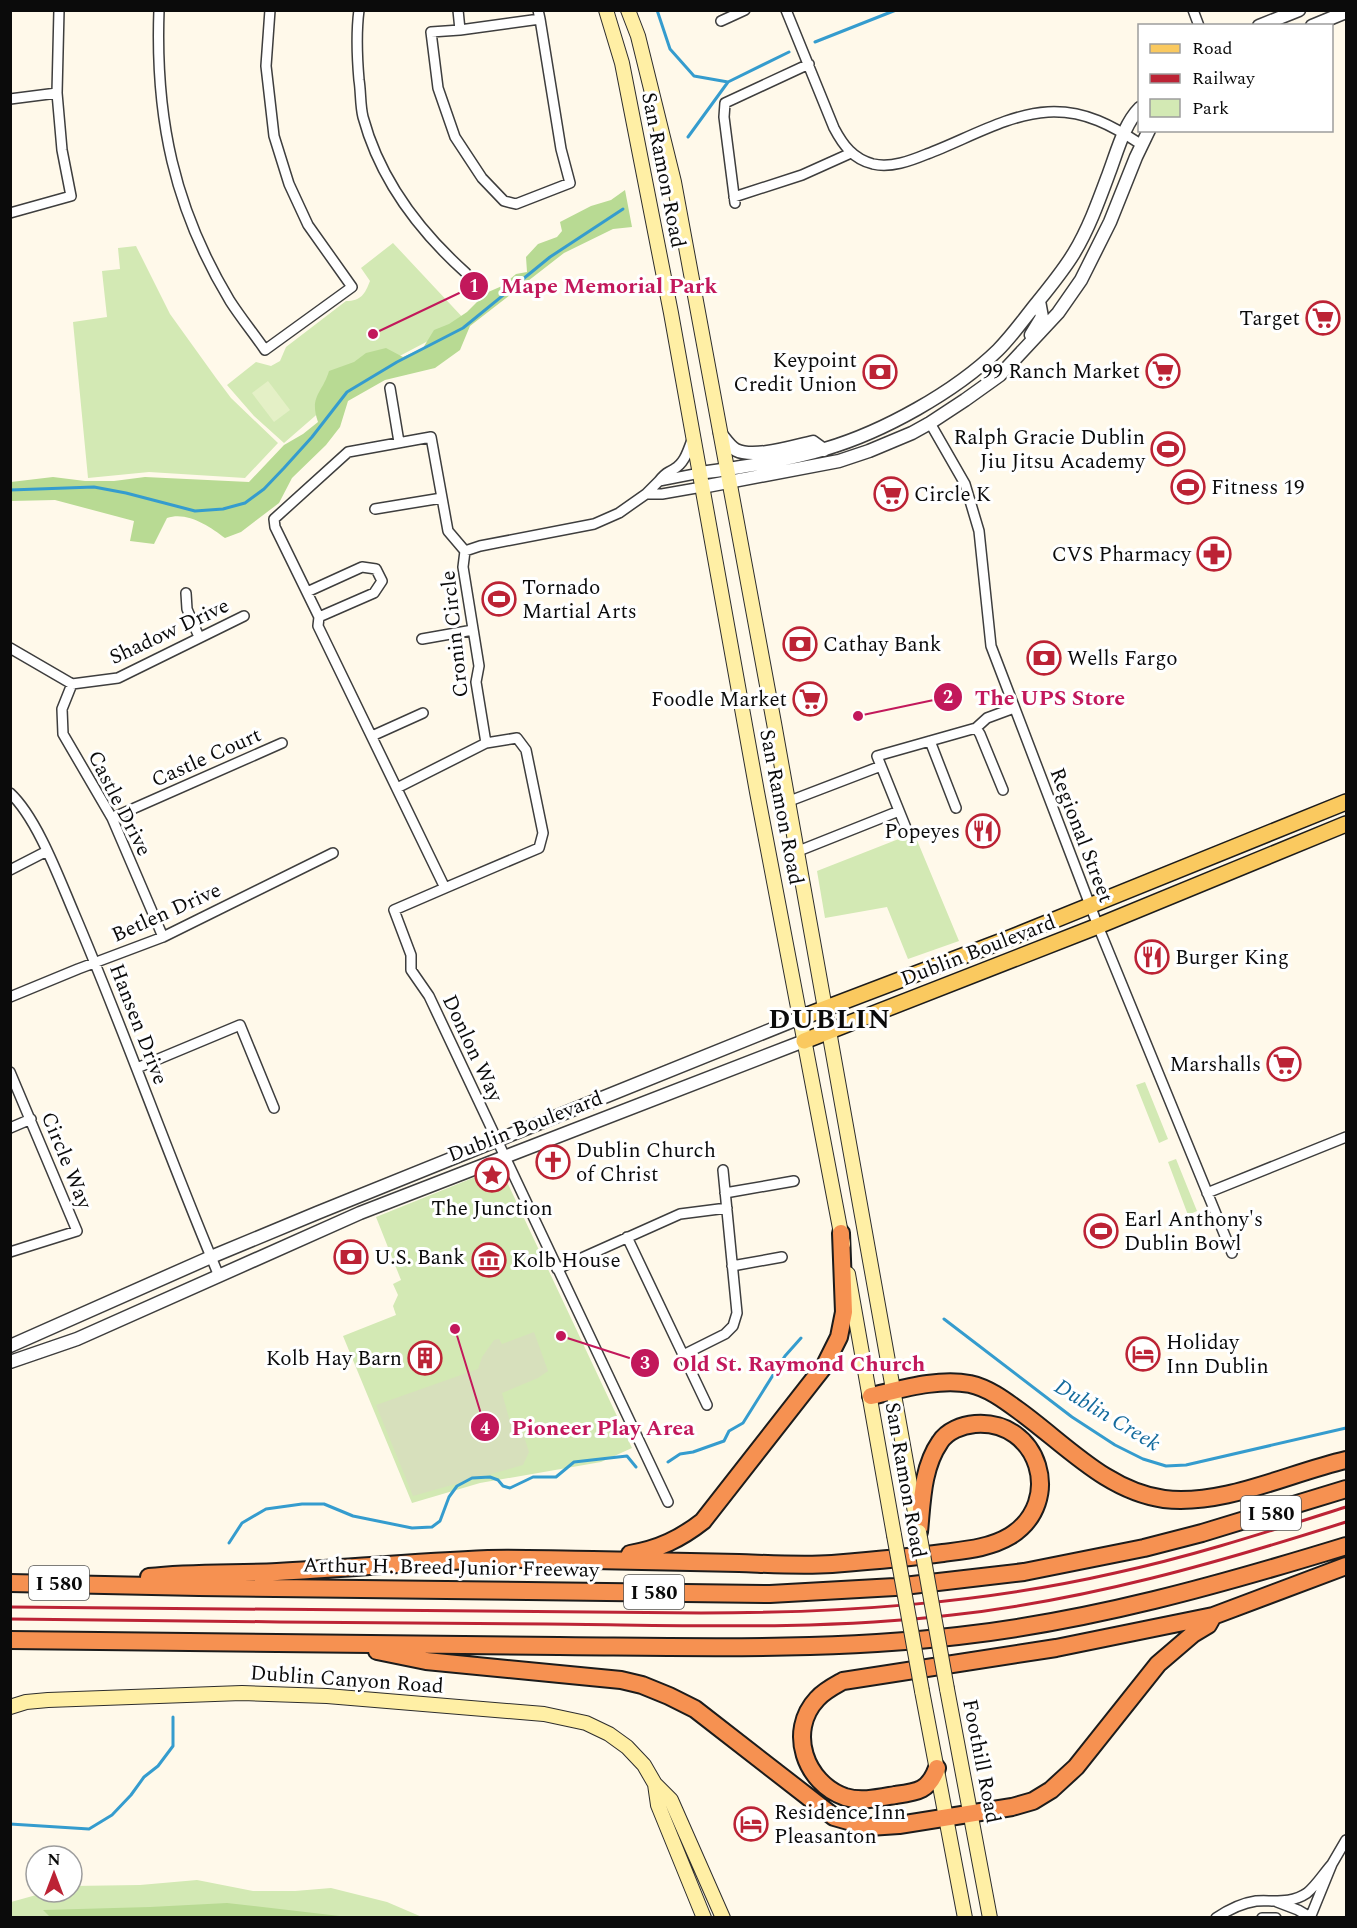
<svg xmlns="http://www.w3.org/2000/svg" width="1357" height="1928" font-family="Spectral,serif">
  <rect width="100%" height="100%" fill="#fff9ea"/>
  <!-- green -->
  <path fill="#d3e9b4" d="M393,243L466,321L392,360L322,410L284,443L254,416L227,385L256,362L271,366L280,361L286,347L346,301C361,301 365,294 370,281L361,268Z
    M136,246L170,314L216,378L231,398L278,443L245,478L149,472L88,478L73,322L107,317L102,271L120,269L118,248Z
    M914,833L959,941L908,959L887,907L825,918L817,871Z
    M1145,1082L1168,1139L1159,1143L1136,1085Z
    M1176,1159L1197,1211L1188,1215L1168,1162Z
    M500,1167L632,1448L601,1462L480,1483L412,1503L343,1336L396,1315L393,1306L398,1295L393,1284L401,1280L376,1217Z
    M197,1880L253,1891H295L331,1888L387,1902L422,1917L11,1918V1902L47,1892H72V1886L140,1885Z"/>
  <!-- forest -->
  <path fill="#b8da93" d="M625,190L632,227L613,229L564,253L470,326L460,350L435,368L385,380L348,401L340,427L326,445L292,478L279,503L241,532L225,538C209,526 187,511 167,518L154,544L130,541L134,521L55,500L11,501V482L53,477L85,481H114L145,477L249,482L284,445L303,434L318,422C309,396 322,394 329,371L354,362L366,353L386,348L403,357L423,348L434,330L449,324L467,312L486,293L502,286L516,274L527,272L526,257L538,244L557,237L562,231L560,222L591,206L611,200Z
    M227,1903L348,1917L51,1918L43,1910L150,1907Z"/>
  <!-- cemetery -->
  <path fill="#d7e0bc" d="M534,1332L548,1371L538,1378L502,1393L514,1436L523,1433L529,1452L523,1465L413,1496L376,1405L478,1369L482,1357L494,1340L499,1339L502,1344Z"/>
  <!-- pitch -->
  <path fill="#e4f0c6" d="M268,381L290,410L274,422L252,393Z"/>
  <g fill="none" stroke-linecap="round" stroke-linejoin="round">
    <!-- stream -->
    <path stroke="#359cce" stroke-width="3" d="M657,10L670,49L694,76L728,82
      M815,42L896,10
      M688,137L728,82L789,52
      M10,490L94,487L126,493L195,511L223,509L245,503L264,489L284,468L312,437L347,392L397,362L463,328L550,257L623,209
      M944,1319L1072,1417L1115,1445L1143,1459L1166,1466L1186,1465L1346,1428
      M668,1462L680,1454L693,1452L724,1441L729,1431L743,1423L785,1356L801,1338
      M229,1543L242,1523L266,1509L302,1504H324L353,1516L412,1528L432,1527L440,1521L449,1497L457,1486L472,1478L490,1477L498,1480L503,1486L510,1488L533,1477H556L574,1462L627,1456L636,1467
      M10,1824L89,1829L112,1815L131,1795L144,1777L158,1766L173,1746V1717"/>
    <!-- minor casing -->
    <g stroke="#3e3e3e" stroke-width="12">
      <path id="minor" d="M159,10C155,118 174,208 230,301C241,318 254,334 265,350L352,287L308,225L289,184L274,136L266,66L270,10
        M359,10C356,33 357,57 359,80C361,92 360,105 363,117C380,180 418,230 466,273
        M458,10L460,30
        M538,10L540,19L561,149L570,183L516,204L504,201L482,178L455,137L438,88L431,32L460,30L540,19
        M786,10L834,128C843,145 853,159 873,164C891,168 910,161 927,154C965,140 1008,114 1048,112C1085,110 1113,126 1142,145
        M1193,10L1199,26
        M721,21L745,10
        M10,99L57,93
        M734,197L802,175L851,153
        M735,203L724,117L725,103L809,64
        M10,213L71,196L62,150L57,93L59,10
        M390,388L399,442
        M930,423L965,484L979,531L991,646L1098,926L1232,1253
        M431,437L448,531L465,551L463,567L479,666L476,682L486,743L517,738L526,750L543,833L539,848L445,888L318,626L319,617L275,527L274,519L348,452Z
        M659,481C666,472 666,474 674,469C685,463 688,450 692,440
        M646,494H662L702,487
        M375,509L442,498
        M465,551L480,546L594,524L619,513L646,494L659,481L700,473
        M307,592L362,567L376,569L382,581L374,593L319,617
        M186,593L187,609L199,637
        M422,639L473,630
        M10,648L72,684L118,678L244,616
        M72,684L62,709L63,734L112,818L163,937
        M976,728L980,734L1003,790
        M372,736L423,713
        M930,741L956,808
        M397,788L486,743
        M10,793C37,818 59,878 74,913C125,1032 168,1156 219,1276
        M787,802L881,766
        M112,818L282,743
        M906,828L877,756L976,728L987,718L1014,708
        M796,852L899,811
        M10,870L47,851
        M445,888L394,910L411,955V970L429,996L668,1502
        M10,997L78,969L163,937L333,853
        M137,1068L240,1025L274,1108
        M10,1072L77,1231L10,1252
        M10,1128L31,1119
        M725,1193L794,1181
        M1207,1193L1346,1137
        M627,1237L707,1405
        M732,1266L782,1257
        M557,1269L680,1214L727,1208
        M683,1355L725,1334L733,1326L737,1313L723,1170
        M1277,1902L1298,1910L1310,1917
        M1216,1918C1228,1910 1242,1903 1256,1901C1273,1900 1291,1904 1307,1893C1316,1886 1324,1873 1332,1864
        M1262,1918H1276
        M1310,1918L1332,1864L1346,1840"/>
    </g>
    <!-- tertiary casing -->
    <g stroke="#3e3e3e" stroke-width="15">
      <path id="tertiary" d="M1259,26L1299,10
        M1312,26L1346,12
        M1031,335L1042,317L1039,301
        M720,433C725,439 730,447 736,450C754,459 794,446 813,442L824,450
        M700,473C741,467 785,461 825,449C883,432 955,392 998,350C1012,336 1024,319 1036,304C1049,288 1063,271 1074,253C1089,228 1099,200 1109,173C1117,152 1124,124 1140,108
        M702,487L839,461L869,451L912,433L930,423L965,400L1000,375L1058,313L1081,280L1110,222L1136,157L1149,130
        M10,1346L211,1257L317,1213L800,1018
        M10,1362L77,1339L360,1213L804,1041"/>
    </g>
    <!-- secondary casing -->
    <g stroke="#2d2d2d" stroke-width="16">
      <path id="secondary" d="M606,10L622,63L671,313L757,792L843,1244
        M628,10L638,36L674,182L774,723L916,1518
        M848,1274L894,1535
        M947,1689L990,1918
        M922,1691L965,1918
        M10,1707L26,1702L48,1700L242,1693L327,1696L544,1714L586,1723L609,1734L627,1747L644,1765L655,1784L671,1800L723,1918
        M655,1784L658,1805L704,1918"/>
    </g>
    <!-- primary casing -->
    <g stroke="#1c1c1c" stroke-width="18">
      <path id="primary" d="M800,1018L1010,938L1346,802
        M804,1041L1098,926L1346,824"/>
    </g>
    <!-- motorway casing -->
    <g stroke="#1c1c1c" stroke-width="20">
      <path id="motorway" d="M871,1396C902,1389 938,1378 970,1384C988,1388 1003,1399 1018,1410C1064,1443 1106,1491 1164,1499C1224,1506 1289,1473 1346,1460
        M630,1554C659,1549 680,1539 703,1521L825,1365L839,1337L844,1312L841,1233
        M149,1577C192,1572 235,1574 277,1572C348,1568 417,1562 488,1559C522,1558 558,1560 593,1560C641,1561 690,1562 739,1563C770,1564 801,1566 832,1564C869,1561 906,1558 943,1553C966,1550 990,1548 1010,1536C1065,1502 1039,1419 975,1424C962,1425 947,1431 940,1442C922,1468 922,1502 919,1532
        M10,1583L199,1587L770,1594L895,1587L1024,1572L1144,1548L1202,1533L1346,1489
        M10,1640C193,1642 376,1644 559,1646C692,1647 826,1651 958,1636C1091,1621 1219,1585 1346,1546
        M377,1651L426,1661L621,1680L642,1685L669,1696L695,1709L834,1817L869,1827L899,1825L1012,1807L1033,1801L1051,1790L1076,1767L1158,1664L1193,1634L1208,1625L1213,1616
        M937,1768C929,1791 917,1792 895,1795C878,1798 861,1802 845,1797C805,1783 787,1731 817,1699C824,1691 834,1686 843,1681L1056,1648L1213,1616L1346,1566"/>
    </g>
    <!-- minor -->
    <use href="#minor" stroke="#fff" stroke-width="9"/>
    <!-- tertiary -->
    <use href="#tertiary" stroke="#fff" stroke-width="12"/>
    <!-- secondary -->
    <use href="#secondary" stroke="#ffefa5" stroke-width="14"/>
    <!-- primary -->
    <use href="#primary" stroke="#fac95f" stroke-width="15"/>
    <!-- motorway -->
    <use href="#motorway" stroke="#f69151" stroke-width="16"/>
    <!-- rail -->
    <path stroke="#bc2335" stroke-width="3" d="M10,1607L701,1613C841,1613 979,1604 1115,1573C1194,1556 1270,1531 1346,1507
      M10,1619C189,1621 367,1623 546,1624C681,1625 817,1631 952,1615C1087,1600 1217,1563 1346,1522"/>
    <!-- secondary-bridge casing -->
    <g stroke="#2d2d2d" stroke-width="16" stroke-linecap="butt">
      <path id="secondary-bridge" d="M919,1532L947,1689
        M894,1535L922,1691"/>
    </g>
    <!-- secondary-bridge -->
    <use href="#secondary-bridge" stroke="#ffefa5" stroke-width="14"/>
  </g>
  <!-- icons -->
  <defs>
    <g id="supermarket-ring" transform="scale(1.725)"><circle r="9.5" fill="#fff" stroke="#bc2335" stroke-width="1.5"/><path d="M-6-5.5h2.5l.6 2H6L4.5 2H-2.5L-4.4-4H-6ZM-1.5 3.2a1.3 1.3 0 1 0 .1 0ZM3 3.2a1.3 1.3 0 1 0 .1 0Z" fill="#bc2335"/></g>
    <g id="bank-ring" transform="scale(1.725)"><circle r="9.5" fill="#fff" stroke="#bc2335" stroke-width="1.5"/><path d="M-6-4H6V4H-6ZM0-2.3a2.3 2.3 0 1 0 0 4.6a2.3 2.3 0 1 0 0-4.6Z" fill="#bc2335"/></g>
    <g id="stadium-ring" transform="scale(1.725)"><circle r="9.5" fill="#fff" stroke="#bc2335" stroke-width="1.5"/><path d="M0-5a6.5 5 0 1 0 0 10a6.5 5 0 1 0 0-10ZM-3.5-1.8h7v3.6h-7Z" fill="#bc2335"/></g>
    <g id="pharmacy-ring" transform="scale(1.725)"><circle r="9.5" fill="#fff" stroke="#bc2335" stroke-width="1.5"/><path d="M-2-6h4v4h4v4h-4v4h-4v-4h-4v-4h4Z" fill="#bc2335"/></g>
    <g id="restaurant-ring" transform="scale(1.725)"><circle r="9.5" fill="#fff" stroke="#bc2335" stroke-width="1.5"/><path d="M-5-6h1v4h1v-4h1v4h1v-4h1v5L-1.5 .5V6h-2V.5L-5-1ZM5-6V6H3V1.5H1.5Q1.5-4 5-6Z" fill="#bc2335"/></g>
    <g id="church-ring" transform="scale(1.725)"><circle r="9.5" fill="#fff" stroke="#bc2335" stroke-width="1.5"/><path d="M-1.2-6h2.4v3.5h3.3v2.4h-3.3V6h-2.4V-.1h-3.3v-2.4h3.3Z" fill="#bc2335"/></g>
    <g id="sight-ring" transform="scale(1.725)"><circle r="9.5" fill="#fff" stroke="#bc2335" stroke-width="1.5"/><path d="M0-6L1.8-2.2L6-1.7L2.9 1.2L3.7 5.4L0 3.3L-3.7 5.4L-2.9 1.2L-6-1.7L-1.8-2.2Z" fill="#bc2335"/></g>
    <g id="museum-ring" transform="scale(1.725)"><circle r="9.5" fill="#fff" stroke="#bc2335" stroke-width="1.5"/><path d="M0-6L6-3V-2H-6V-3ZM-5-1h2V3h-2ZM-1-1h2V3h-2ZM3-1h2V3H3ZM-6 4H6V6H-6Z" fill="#bc2335"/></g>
    <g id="hotel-ring" transform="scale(1.725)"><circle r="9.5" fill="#fff" stroke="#bc2335" stroke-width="1.5"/><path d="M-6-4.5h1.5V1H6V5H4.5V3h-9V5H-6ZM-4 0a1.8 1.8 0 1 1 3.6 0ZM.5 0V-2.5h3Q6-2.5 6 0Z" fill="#bc2335"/></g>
    <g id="building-ring" transform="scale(1.725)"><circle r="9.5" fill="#fff" stroke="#bc2335" stroke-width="1.5"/><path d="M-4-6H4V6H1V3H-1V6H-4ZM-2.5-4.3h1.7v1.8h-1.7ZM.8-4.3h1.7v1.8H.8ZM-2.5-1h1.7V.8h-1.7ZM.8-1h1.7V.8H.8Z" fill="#bc2335"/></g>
  </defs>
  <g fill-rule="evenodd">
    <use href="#supermarket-ring" x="1323" y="318"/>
    <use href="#supermarket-ring" x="1163" y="371"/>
    <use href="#bank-ring" x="880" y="372"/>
    <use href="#stadium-ring" x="1168" y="449"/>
    <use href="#stadium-ring" x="1188" y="487"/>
    <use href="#supermarket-ring" x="891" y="494"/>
    <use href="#pharmacy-ring" x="1214" y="554"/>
    <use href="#stadium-ring" x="499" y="599"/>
    <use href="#bank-ring" x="800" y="644"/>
    <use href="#bank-ring" x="1044" y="658"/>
    <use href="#supermarket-ring" x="810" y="699"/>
    <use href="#restaurant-ring" x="983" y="831"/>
    <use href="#restaurant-ring" x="1152" y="957"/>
    <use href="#supermarket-ring" x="1284" y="1064"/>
    <use href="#church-ring" x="553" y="1162"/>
    <use href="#sight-ring" x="492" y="1175"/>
    <use href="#stadium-ring" x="1101" y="1231"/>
    <use href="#bank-ring" x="351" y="1257"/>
    <use href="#museum-ring" x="489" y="1260"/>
    <use href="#hotel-ring" x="1143" y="1354"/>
    <use href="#building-ring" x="425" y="1358"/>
    <use href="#hotel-ring" x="751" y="1824"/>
  </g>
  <g text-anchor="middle" stroke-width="6" stroke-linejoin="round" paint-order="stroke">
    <!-- shield labels -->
    <g fill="#fff" stroke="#545454" stroke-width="1.5">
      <rect x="1241" y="1496" width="60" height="34" rx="4.5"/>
      <rect x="29" y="1566" width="60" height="34" rx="4.5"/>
      <rect x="624" y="1575" width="60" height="34" rx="4.5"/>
    </g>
    <g font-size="20" font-weight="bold" fill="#0b0b0b">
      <text x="1271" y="1520">I 580</text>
      <text x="59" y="1590">I 580</text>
      <text x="654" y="1599">I 580</text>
    </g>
    <!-- street labels -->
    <g font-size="21" fill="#0b0b0b" stroke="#fff">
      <text transform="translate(664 170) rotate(79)" y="7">San Ramon Road</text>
      <text transform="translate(169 631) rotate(-25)" y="7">Shadow Drive</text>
      <text transform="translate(454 634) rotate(-96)" y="7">Cronin Circle</text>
      <text transform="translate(206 757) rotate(-24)" y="7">Castle Court</text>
      <text transform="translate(120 803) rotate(63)" y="7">Castle Drive</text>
      <text transform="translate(782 807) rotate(79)" y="7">San Ramon Road</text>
      <text transform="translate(1082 835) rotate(69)" y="7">Regional Street</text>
      <text transform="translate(166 912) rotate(-24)" y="7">Betlen Drive</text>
      <text transform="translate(978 950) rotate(-21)" y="7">Dublin Boulevard</text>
      <text transform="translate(139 1024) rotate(69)" y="7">Hansen Drive</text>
      <text transform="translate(473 1048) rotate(65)" y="7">Donlon Way</text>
      <text transform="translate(525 1126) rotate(-21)" y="7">Dublin Boulevard</text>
      <text transform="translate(67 1160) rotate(68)" y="7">Circle Way</text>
      <text transform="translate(906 1480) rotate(80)" y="7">San Ramon Road</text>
      <text transform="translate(451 1567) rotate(1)" y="7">Arthur H. Breed Junior Freeway</text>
      <text transform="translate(347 1679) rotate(4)" y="7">Dublin Canyon Road</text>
      <text transform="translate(982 1761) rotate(79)" y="7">Foothill Road</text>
    </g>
    <!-- poi labels -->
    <g font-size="21" fill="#0b0b0b" stroke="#fff" text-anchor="start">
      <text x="1300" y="325" text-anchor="end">Target</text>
      <text x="857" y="367" text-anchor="end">Keypoint<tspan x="857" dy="24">Credit Union</tspan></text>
      <text x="1140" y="378" text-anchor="end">99 Ranch Market</text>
      <text x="1145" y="444" text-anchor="end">Ralph Gracie Dublin<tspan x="1145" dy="24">Jiu Jitsu Academy</tspan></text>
      <text x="1211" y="494">Fitness 19</text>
      <text x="914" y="501">Circle K</text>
      <text x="1191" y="561" text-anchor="end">CVS Pharmacy</text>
      <text x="522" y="594">Tornado<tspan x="522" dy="24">Martial Arts</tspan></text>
      <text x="823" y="651">Cathay Bank</text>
      <text x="1067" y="665">Wells Fargo</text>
      <text x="787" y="706" text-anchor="end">Foodle Market</text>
      <text x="960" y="838" text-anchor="end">Popeyes</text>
      <text x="1175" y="964">Burger King</text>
      <text x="1261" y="1071" text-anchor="end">Marshalls</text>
      <text x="576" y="1157">Dublin Church<tspan x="576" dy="24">of Christ</tspan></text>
      <text x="492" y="1215" text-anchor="middle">The Junction</text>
      <text x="1124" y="1226">Earl Anthony's<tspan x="1124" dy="24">Dublin Bowl</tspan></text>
      <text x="374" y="1264">U.S. Bank</text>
      <text x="512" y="1267">Kolb House</text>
      <text x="1166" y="1349">Holiday<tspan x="1166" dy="24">Inn Dublin</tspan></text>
      <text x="402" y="1365" text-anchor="end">Kolb Hay Barn</text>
      <text x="774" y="1819">Residence Inn<tspan x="774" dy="24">Pleasanton</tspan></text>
    </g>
    <!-- water labels -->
    <g font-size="22" font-style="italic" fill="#146b9d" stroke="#fff">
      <text transform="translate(1108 1414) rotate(31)" y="8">Dublin Creek</text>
    </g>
    <!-- district labels -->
    <g font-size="27" font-weight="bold" letter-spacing="1.5" fill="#0b0b0b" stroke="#fff">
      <text x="830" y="1028">DUBLIN</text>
    </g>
  </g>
  <!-- callouts -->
  <path fill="none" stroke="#c2185b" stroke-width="2" d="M373 334L474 286M858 716L948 697M561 1336L645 1363M455 1329L485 1427"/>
  <g fill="#c2185b" stroke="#fff" stroke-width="2">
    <circle cx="373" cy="334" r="6"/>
    <circle cx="858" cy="716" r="6"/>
    <circle cx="561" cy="1336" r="6"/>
    <circle cx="455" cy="1329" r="6"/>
    <circle cx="474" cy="286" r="15"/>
    <circle cx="948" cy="697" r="15"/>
    <circle cx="645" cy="1363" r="15"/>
    <circle cx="485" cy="1427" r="15"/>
  </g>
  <g font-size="18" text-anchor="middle" font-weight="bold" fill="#fff">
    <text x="474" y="292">1</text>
    <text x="948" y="703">2</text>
    <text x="645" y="1369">3</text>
    <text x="485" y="1434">4</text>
  </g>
  <g font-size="22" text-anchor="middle" font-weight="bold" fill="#c2185b" stroke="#fff" stroke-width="6" stroke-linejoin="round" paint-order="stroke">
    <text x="609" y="293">Mape Memorial Park</text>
    <text x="1050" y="705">The UPS Store</text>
    <text x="799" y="1371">Old St. Raymond Church</text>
    <text x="603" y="1435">Pioneer Play Area</text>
  </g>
  <!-- border -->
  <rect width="1357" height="1928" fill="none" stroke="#0b0b0b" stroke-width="24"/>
  <!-- legend -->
  <rect x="1138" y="24" width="195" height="108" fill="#ffffff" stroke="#9d9d9d" stroke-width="1.5"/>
  <rect x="1150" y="44" width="30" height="9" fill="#fac95f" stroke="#9d9d9d" stroke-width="1.5"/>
  <text x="1192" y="54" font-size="18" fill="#0b0b0b">Road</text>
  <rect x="1150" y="74" width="30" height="9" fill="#bc2335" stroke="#9d9d9d" stroke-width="1.5"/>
  <text x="1192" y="84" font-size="18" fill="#0b0b0b">Railway</text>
  <rect x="1150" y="99" width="30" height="18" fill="#d3e9b4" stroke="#9d9d9d" stroke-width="1.5"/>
  <text x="1192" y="114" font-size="18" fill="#0b0b0b">Park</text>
  <!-- north arrow -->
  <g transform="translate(54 1874)"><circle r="28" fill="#ffffff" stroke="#9d9d9d" stroke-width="1.5"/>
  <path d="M0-4.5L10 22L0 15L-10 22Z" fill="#bc2335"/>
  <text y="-9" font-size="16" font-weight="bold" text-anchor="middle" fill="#0b0b0b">N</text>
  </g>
</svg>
